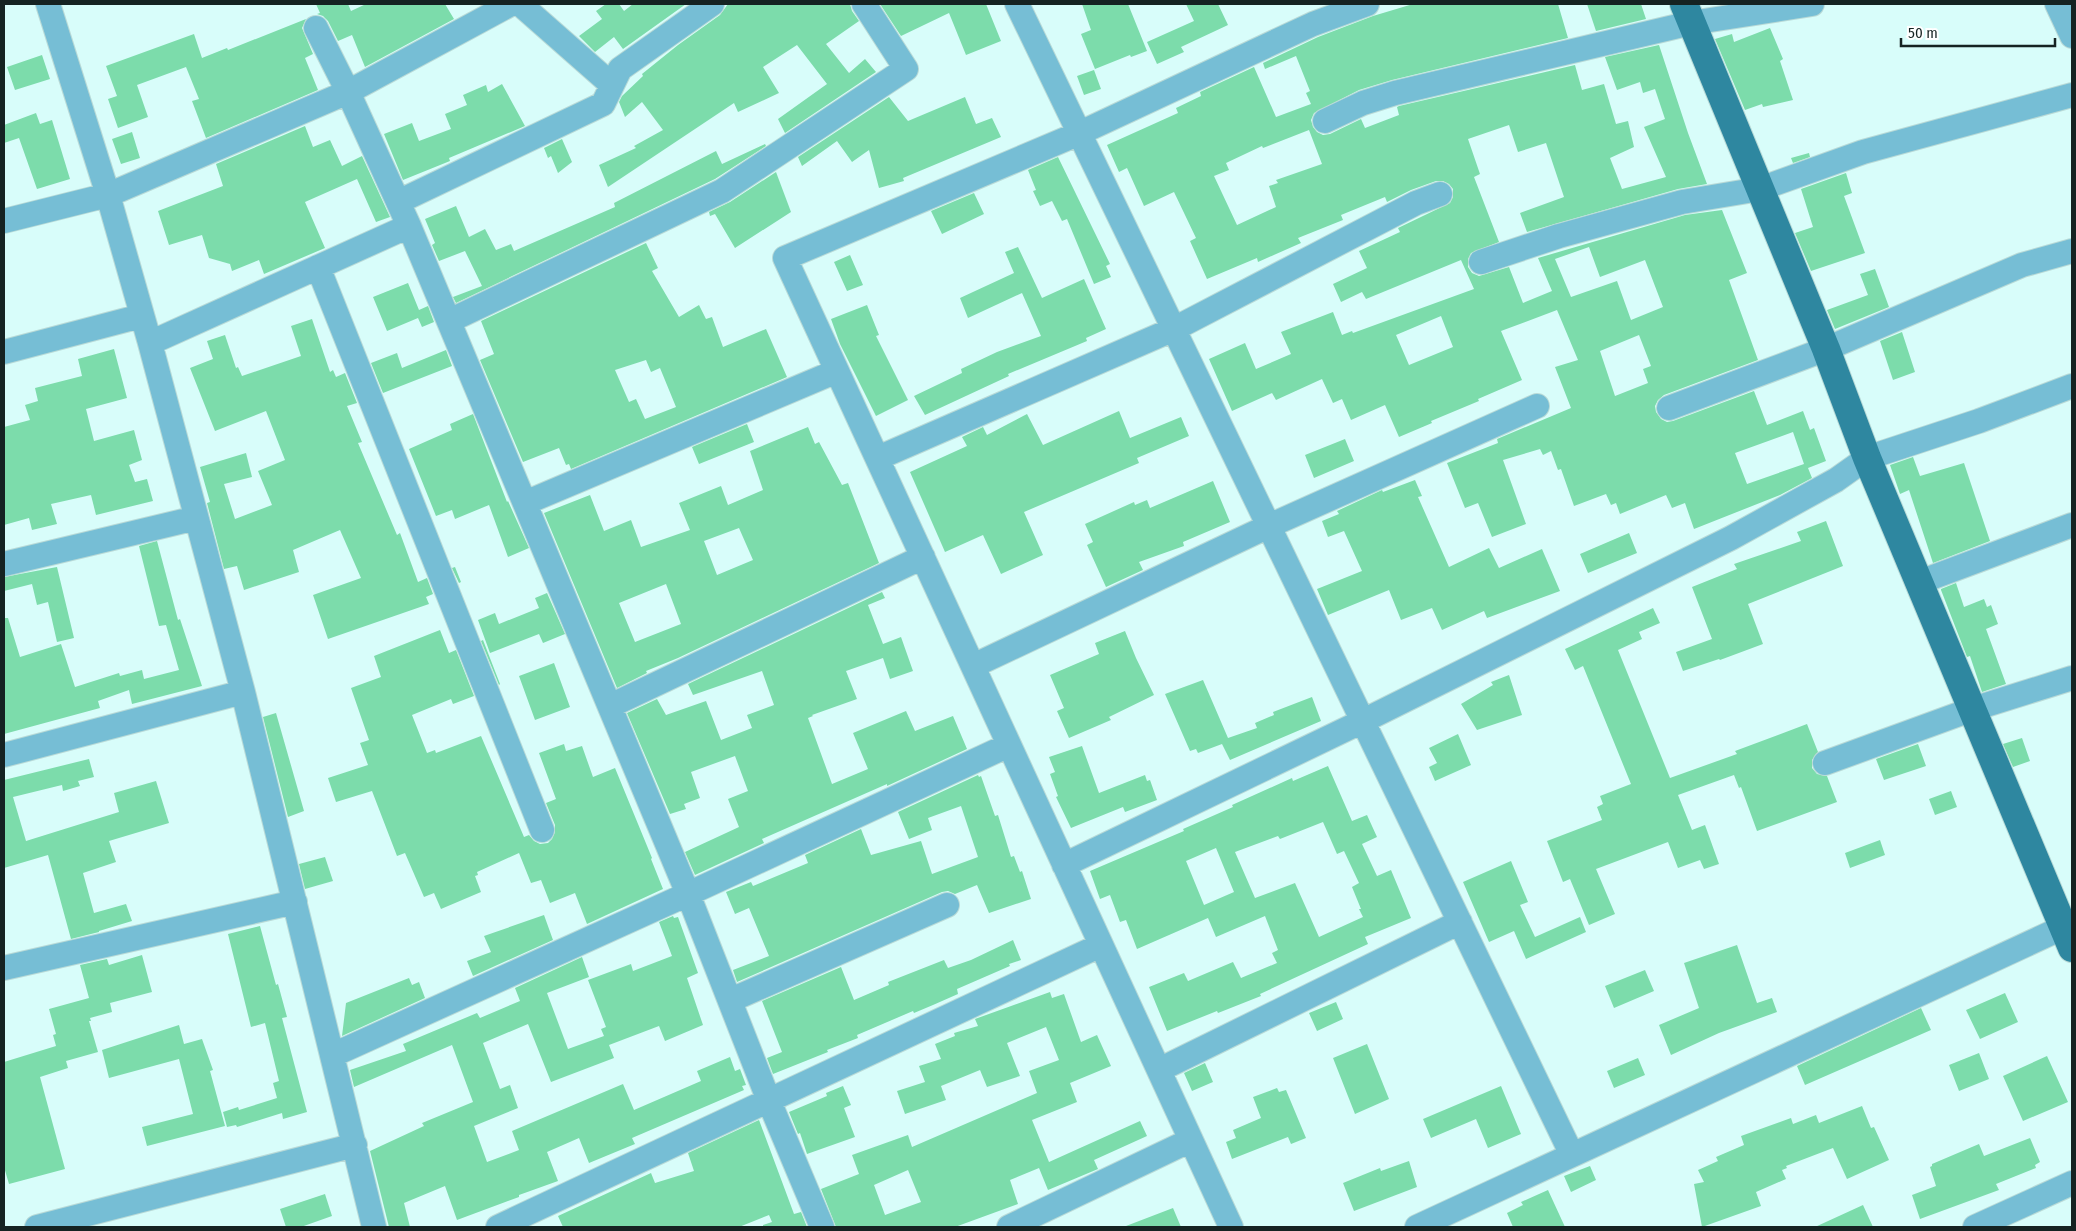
<svg xmlns="http://www.w3.org/2000/svg" width="2076" height="1231" font-family="'Fira Sans Condensed',sans-serif">
  <rect width="100%" height="100%" fill="#d8fdfa"/>
  <!-- building -->
  <path fill="#7cdcab" fill-rule="evenodd" d="M316,4H348L351,11L366,4H445L454,19L365,67L352,35L338,41L328,21L323,16L317,14L320,13Z
    M606,4H619L624,11L633,4H686L623,49L614,37L595,52L579,36L602,19L596,11Z
    M728,4H850L852,11L859,21L826,44L849,73L865,59L876,72L785,133L778,119L827,84L797,45L763,67L779,93L738,112L734,103L608,187L599,165L636,148L634,146L663,130L642,102L625,117L619,102L622,96L643,76L642,74L678,45L720,15Z
    M880,4H986L1001,41L966,55L949,13L901,36Z
    M1082,4H1128L1147,51L1131,57L1130,55L1095,69L1081,34L1091,30Z
    M1186,4H1218L1228,25L1181,47L1184,52L1157,64L1147,42L1194,21Z
    M1413,4H1558L1568,38L1392,80L1359,90L1314,113L1311,120L1313,127L1317,132L1323,135L1330,134L1361,119L1365,128L1399,115L1397,107L1399,106L1575,65L1582,90L1604,84L1616,124L1628,121L1634,147L1610,158L1622,189L1666,177L1644,127L1665,119L1655,89L1643,93L1640,82L1617,90L1605,57L1659,45L1688,133L1707,184L1678,189L1527,232L1520,213L1564,197L1546,143L1518,152L1509,125L1468,139L1480,174L1474,177L1499,242L1471,253L1468,259V267L1472,273L1479,276L1509,267L1523,303L1552,291L1538,258L1685,215L1722,210L1747,273L1729,280L1758,360L1664,395L1658,400L1655,406L1656,412L1661,419L1667,422L1673,421L1754,391L1767,425L1803,411L1810,430L1814,428L1826,461L1808,468L1812,478L1780,495L1694,529L1685,503L1672,508L1666,495L1620,514L1616,503L1611,505L1606,494L1574,506L1561,469L1558,470L1551,451L1543,455L1540,449L1503,460L1526,524L1492,537L1478,503L1465,508L1447,463L1498,443L1497,439L1571,408L1555,367L1578,360L1557,310L1501,331L1522,380L1478,399L1479,401L1431,421L1432,423L1399,437L1385,405L1351,420L1342,399L1333,403L1322,379L1276,400L1272,393L1232,411L1209,359L1245,343L1256,369L1291,354L1281,332L1333,312L1342,335L1352,331L1353,333L1474,289L1461,260L1366,299L1362,292L1341,302L1333,284L1367,268L1359,251L1400,232L1398,228L1450,203L1453,197V189L1449,184L1443,181H1436L1411,190L1387,202L1385,197L1341,215L1343,220L1298,238L1301,243L1258,262L1257,258L1207,279L1190,241L1196,238L1174,192L1144,206L1127,168L1119,172L1107,145L1178,113L1176,108L1201,96L1200,92L1254,67L1276,117L1311,104L1306,93L1310,91L1296,56L1265,69L1263,63L1318,37L1373,16ZM1309,130L1322,164L1276,180L1278,183L1269,186L1276,207L1237,225L1214,176L1229,170L1226,163L1262,146L1263,148ZM1589,247L1600,277L1645,260L1663,307L1631,320L1617,281L1571,297L1555,259ZM1441,316L1453,347L1409,365L1396,335ZM1639,335L1651,366L1643,369L1648,383L1615,396L1600,351ZM1793,432L1804,464L1747,484L1735,453Z
    M1587,4H1641L1646,19L1596,31Z
    M306,19L302,28L313,54L305,58L318,90L206,138L192,101L199,99L186,67L137,85L148,117L118,128L108,99L117,96L106,66L194,34L202,58L227,48L228,50Z
    M1770,28L1783,59L1780,61L1793,100L1763,107L1762,104L1745,110L1715,39L1732,34L1734,42Z
    M42,55L50,79L15,90L7,67Z
    M1094,70L1101,89L1084,95L1077,76Z
    M502,84L525,126L449,158L450,161L403,180L384,134L412,123L419,141L451,129L445,114L467,105L463,95L486,85L488,92Z
    M889,97L908,121L965,97L976,124L992,118L1001,137L903,178L904,181L879,188L869,150L852,162L837,141L802,166L798,157Z
    M36,113L40,124L52,120L70,179L37,189L19,138L4,143V125Z
    M305,126L313,147L330,140L342,166L362,156L390,217L376,222L357,179L305,202L325,248L264,274L259,260L232,271L230,264L209,258L202,235L169,245L158,211L223,186L216,164Z
    M132,132L140,158L121,164L112,139Z
    M562,139L572,162L558,173L551,156L548,158L544,148Z
    M765,144L766,146L715,179L456,303L453,297L482,286L465,251L439,261L432,245L435,243L425,219L456,206L469,237L485,229L496,250L511,244L514,251L615,207L614,203L716,151L722,164Z
    M1809,153L1810,157L1793,163L1791,158Z
    M1058,157L1110,264L1106,266L1111,277L1094,284L1067,219L1062,221L1052,201L1040,206L1033,191L1036,190L1028,170Z
    M776,172L791,212L735,248L715,214L710,216L709,212L730,202Z
    M1846,173L1852,193L1844,196L1865,253L1811,271L1795,233L1813,227L1801,189Z
    M974,193L984,214L942,234L931,211Z
    M646,243L658,268L652,271L679,317L699,305L706,319L712,317L723,347L766,329L787,377L571,469L569,464L566,465L559,448L523,462L480,360L494,354L481,321ZM646,360L651,372L660,368L676,407L645,419L636,399L629,402L615,370Z
    M1018,247L1042,298L1084,279L1106,329L1086,338L1087,341L1008,374L1009,376L925,415L914,396L962,373L961,369L997,352L1041,336L1022,293L968,318L960,298L1014,273L1005,252Z
    M850,255L863,285L847,291L834,262Z
    M1875,269L1889,307L1835,329L1827,310L1868,295L1860,274Z
    M408,283L419,310L428,306L434,322L422,327L418,318L387,331L373,297Z
    M867,305L879,335L876,336L908,400L876,416L840,344L831,319Z
    M312,319L330,372L333,370L336,377L345,373L357,403L347,406L362,442L358,443L397,535L400,533L418,582L427,578L433,594L426,597L429,604L328,639L313,595L361,578L340,530L293,550L299,572L244,590L237,566L224,569L207,503L210,502L200,467L246,453L252,477L224,484L235,519L272,505L258,471L285,460L266,411L215,431L190,368L213,359L207,341L225,335L236,368L238,367L242,376L301,356L291,326Z
    M1902,332L1915,372L1893,380L1880,341Z
    M114,349L127,398L86,409L94,441L134,430L142,460L129,465L135,482L147,479L153,501L96,515L91,495L51,504L57,524L32,530L29,518L4,525V427L30,420L25,405L38,401L35,388L82,376L78,359Z
    M446,350L452,366L383,393L371,363L397,353L402,368Z
    M1119,411L1130,438L1181,417L1189,436L1137,458L1139,463L1024,512L1043,555L1001,574L983,535L945,552L910,472L967,446L962,437L983,427L987,435L1027,414L1043,445Z
    M473,414L507,502L508,501L529,548L508,557L489,505L455,519L452,510L436,516L409,449L452,430L450,424Z
    M747,424L754,442L699,464L692,447Z
    M808,427L815,444L819,442L842,485L848,483L879,563L678,658L646,671L647,673L617,688L544,513L590,495L604,531L631,520L641,547L690,530L679,503L721,486L728,505L763,490L750,451ZM739,528L753,560L717,575L704,541ZM666,584L681,624L635,642L619,603Z
    M1345,439L1354,461L1314,478L1305,455Z
    M1913,457L1920,476L1964,463L1990,541L1933,563L1909,490L1900,494L1890,465Z
    M1415,480L1422,496L1418,497L1449,567L1489,548L1499,568L1542,549L1560,591L1487,618L1484,611L1442,630L1432,608L1401,620L1389,590L1328,615L1317,589L1362,571L1344,531L1328,537L1322,521L1339,514L1337,511L1382,490L1383,492Z
    M1213,481L1230,522L1183,542L1184,546L1139,562L1143,570L1106,587L1087,545L1093,542L1085,524L1134,502L1135,505L1147,500L1150,508Z
    M1826,521L1843,566L1748,604L1763,644L1720,660L1719,659L1683,671L1676,652L1712,639L1692,587L1737,569L1734,564L1801,541L1797,532Z
    M1629,533L1637,553L1588,573L1580,554Z
    M157,541L178,620L180,619L202,686L132,704L129,690L98,701L100,708L4,734V618H8L20,657L61,644L75,687L119,673L120,676L142,670L144,679L179,670L166,625L159,626L139,546Z
    M57,567L74,638L57,642L48,602L37,605L32,584L4,591V577Z
    M455,567L461,582L459,583L452,568Z
    M1956,583L1964,607L1984,599L1987,607L1991,605L1998,624L1986,629L2006,684L1982,692L1970,656L1967,657L1941,590V589Z
    M882,592L885,598L868,605L883,644L901,637L913,671L890,679L883,658L846,671L857,699L812,715L813,716L808,718L832,784L868,769L853,733L906,711L915,731L953,716L967,749L887,786V784L762,839L764,843L695,875L685,852L739,827L728,799L748,791L735,756L691,772L700,798L684,804L686,809L670,814L627,713L657,699L666,715L706,701L721,740L752,728L747,715L774,705L762,671L693,695L688,684Z
    M547,593L565,634L543,643L539,634L490,653L478,620L495,613L499,624L539,608L535,598Z
    M1653,608L1660,623L1639,632L1642,639L1618,650L1670,778L1737,754L1735,751L1807,724L1818,752L1812,760V768L1817,774L1827,776L1837,802L1757,831L1741,787L1739,788L1734,775L1678,795L1692,830L1705,825L1719,864L1704,869L1700,860L1678,868L1668,842L1596,869L1615,914L1589,925L1570,879L1563,882L1547,841L1602,820L1597,807L1603,804L1600,796L1631,784L1583,666L1575,670L1565,649Z
    M440,630L449,653L456,650L474,696L453,704L451,699L412,715L427,753L435,750L436,753L481,736L524,837L529,835L534,841L540,844L548,843L552,839L555,832V825L546,803L556,799L539,753L564,744L566,751L582,746L593,777L615,768L652,858L651,859L663,889L587,924L575,893L550,903L541,880L531,883L519,853L477,872L478,875L475,876L481,892L441,909L434,893L424,897L405,853L397,856L372,791L336,802L328,778L368,765L360,743L369,740L351,688L381,677L374,656Z
    M1125,631L1136,658L1154,695L1109,717L1111,720L1069,738L1057,711L1064,708L1050,675L1099,654L1095,643Z
    M483,640L500,684L499,685L481,641Z
    M554,663L570,707L535,720L519,676Z
    M1509,675L1522,715L1477,730L1461,704L1493,685L1491,682Z
    M1203,680L1228,738L1257,728L1255,723L1274,715L1273,712L1312,697L1321,721L1230,760L1222,744L1198,753L1196,749L1190,751L1165,694Z
    M276,713L304,811L288,817L263,717Z
    M1458,734L1471,765L1435,781L1429,767L1437,763L1429,748Z
    M2022,738L2030,761L2013,767L2003,744Z
    M1918,744L1926,766L1884,780L1876,759Z
    M1082,746L1099,793L1145,775L1147,781L1150,780L1157,800L1125,812L1123,807L1071,828L1056,797L1058,796L1050,774L1055,772L1049,757Z
    M89,759L94,777L78,781L80,786L63,791L62,785L13,797L26,841L119,812L114,793L156,781L169,823L109,841L116,862L83,873L94,913L126,904L132,921L99,931V932L71,939L48,855L4,868V780Z
    M1328,766L1352,821L1367,815L1377,837L1362,844L1377,876L1391,870L1411,918L1365,937L1368,944L1260,994L1261,996L1218,1013L1217,1011L1167,1031L1149,987L1184,973L1188,981L1233,962L1241,978L1277,963L1272,953L1278,950L1265,916L1216,937L1208,918L1137,949L1126,920L1120,922L1110,895L1100,899L1090,871L1184,831L1183,829L1233,807L1232,805L1292,778L1293,781ZM1323,822L1337,854L1344,851L1359,883L1352,887L1361,909H1359L1363,917L1319,937L1295,883L1255,898L1235,852L1278,836L1280,839ZM1216,848L1234,892L1204,905L1186,861Z
    M978,775L979,777L981,776L995,816L998,815L1011,857L1014,856L1020,872L1022,871L1031,899L989,913L977,885L955,894L948,891L942,892L737,982L733,970L769,956L749,908L735,914L726,892L751,882L753,886L808,863L805,855L861,829L871,855L921,841L932,874L978,857L961,806L928,818L932,830L909,839L898,812Z
    M1951,791L1957,807L1935,815L1929,799Z
    M1880,840L1885,855L1850,868L1845,853Z
    M325,857L333,881L305,889L299,864Z
    M1511,861L1528,902L1520,905L1535,937L1580,917L1586,932L1526,959L1514,931L1489,942L1463,882Z
    M544,915L553,940L473,976L467,961L491,952L484,936Z
    M673,916L674,918L678,917L698,973L687,978L703,1025L665,1041L659,1026L609,1045L614,1058L551,1082L528,1024L483,1043L500,1089L510,1085L518,1108L474,1126L487,1162L519,1150L512,1131L623,1084L634,1110L701,1081L697,1071L730,1057L735,1071L740,1069L746,1085L742,1086L744,1090L632,1138L635,1144L589,1163L579,1138L547,1152L558,1181L519,1195V1197L457,1220L445,1186L404,1203L410,1227H389L370,1151L424,1126L422,1123L473,1102L452,1045L354,1087L350,1070L406,1051L403,1044L477,1013L480,1018L520,1001L515,988L582,957L589,977L547,993L568,1049L604,1036L601,1029L606,1027L588,980L631,964L633,971L672,956L659,922Z
    M260,926L276,985L278,984L287,1017L282,1018L307,1112L283,1119L282,1113L237,1127L236,1125L227,1127L223,1112L238,1107L239,1110L277,1098L273,1083L279,1081L265,1023L251,1027L228,934Z
    M1013,940L1021,960L1009,964L1010,966L957,989L958,994L933,1005L914,1013L913,1011L857,1035L858,1038L827,1050L828,1052L773,1074L767,1058L782,1052L762,1001L841,967L854,1000L889,985L888,982L944,960L948,968L971,960Z
    M1737,945L1757,1003L1772,998L1777,1012L1719,1033L1671,1055L1659,1025L1699,1008L1684,963Z
    M142,955L152,992L110,1003L112,1012L90,1018L91,1021H89L98,1052L66,1061L68,1068L40,1077L65,1169L9,1184L4,1167V1062L56,1046L53,1035L56,1034L49,1009L89,998L80,965L107,959L109,965Z
    M1645,970L1654,991L1614,1008L1605,986Z
    M409,978L412,985L419,982L425,998L342,1036L346,1003Z
    M1050,992L1052,998L1064,994L1081,1042L1097,1035L1111,1066L1070,1083L1077,1102L1032,1120L1049,1162L1140,1121L1147,1136L1094,1160L1098,1169L1048,1190L1039,1168L1010,1180L1018,1204L955,1227H836L821,1189L859,1174L852,1155L908,1135L912,1147L1037,1093L1029,1071L1059,1060L1046,1027L1007,1043L1020,1076L987,1087L980,1070L941,1086L946,1100L905,1114L897,1091L925,1082L919,1066L941,1059L935,1044L955,1036L954,1033L978,1026L975,1019ZM908,1170L921,1202L885,1215L874,1185Z
    M2005,993L2018,1022L1980,1039L1966,1010Z
    M1336,1002L1343,1019L1317,1031L1309,1013Z
    M1921,1008L1931,1030L1805,1085L1797,1066Z
    M179,1025L184,1044L202,1039L213,1070L210,1071L225,1126L147,1146L142,1127L193,1114L179,1059L109,1078L102,1050Z
    M1367,1044L1389,1099L1355,1114L1333,1058Z
    M1979,1053L1989,1079L1959,1091L1949,1065Z
    M2047,1056L2068,1102L2023,1121L2003,1076Z
    M1638,1058L1645,1075L1614,1088L1607,1071Z
    M1205,1063L1213,1082L1192,1091L1184,1073Z
    M843,1086L851,1105L844,1108L855,1137L807,1154L800,1133L798,1134L789,1112L827,1096L826,1093Z
    M1501,1086L1521,1134L1488,1148L1476,1119L1431,1138L1423,1119Z
    M1277,1088L1279,1092L1286,1090L1306,1138L1291,1144L1288,1137L1232,1159L1226,1142L1236,1138L1233,1130L1261,1118L1253,1097Z
    M1862,1106L1871,1128L1874,1127L1889,1160L1847,1179L1833,1148L1786,1166L1787,1168L1782,1170L1786,1179L1756,1192L1761,1206L1702,1227L1694,1184L1704,1182L1698,1170L1718,1161L1716,1157L1744,1145L1741,1136L1791,1118L1793,1124L1816,1115L1819,1123Z
    M759,1120L794,1214L801,1212L807,1227H763V1225L772,1222L769,1215L739,1227H563L558,1216L651,1173L655,1183L694,1171L688,1153Z
    M2030,1138L2040,1162L2035,1165L2036,1168L1996,1184L1999,1190L1920,1219L1912,1195L1936,1186L1930,1167L1932,1166V1164L1979,1144L1984,1156Z
    M1409,1161L1417,1187L1354,1211L1343,1183L1380,1168L1381,1171Z
    M1590,1166L1596,1180L1571,1192L1564,1176Z
    M1548,1190L1565,1227H1513L1507,1213L1523,1205L1521,1202Z
    M325,1194L332,1216L301,1227H286L280,1209Z
    M1863,1205L1873,1227H1815Z
    M1173,1208L1181,1227H1126V1226Z"/>
  <g fill="none" stroke-linecap="round" stroke-linejoin="round">
    <!-- street casing -->
    <g stroke="#b9dad7" stroke-width="26">
      <path id="street" d="M48,4L108,195L150,343L243,692L374,1227
        M520,4L612,85
        M1017,4L1572,1155
        M2057,4L2072,36
        M316,28L348,92L409,226L688,894L769,1101L822,1227
        M1325,121L1363,103L1395,93L1691,23L1812,4
        M398,202L603,104L620,69L712,4
        M4,221L108,195L348,92L511,4
        M1481,262L1559,236L1682,202L1760,189L1863,152L2072,95
        M318,267L542,830
        M449,321L722,191L906,69L864,4
        M150,343L409,226
        M4,352L141,316
        M1669,408L1826,349L2022,265L2072,251
        M878,458L1174,329L1416,203L1440,194
        M525,503L837,371
        M4,564L196,518
        M1920,582L2072,525
        M973,666L1269,526L1537,406
        M610,706L923,557
        M4,755L243,692
        M1825,763L1973,709L2072,678
        M1064,865L1363,721L1731,538L1836,480L1867,458L1979,421L2072,386
        M4,968L295,902
        M731,1000L947,905
        M333,1055L688,894L1009,745
        M1159,1070L1460,922
        M37,1227L355,1145
        M498,1227L1101,945
        M1009,1227L1191,1140
        M1231,1227L785,258L1080,133L1313,24L1367,4
        M1417,1227L2064,927
        M1975,1227L2072,1183"/>
    </g>
    <!-- primary casing -->
    <g stroke="#b9dad7" stroke-width="30">
      <path id="primary" d="M1684,4L1826,349L1867,458L2072,948"/>
    </g>
    <!-- street -->
    <use href="#street" stroke="#76bed5" stroke-width="24"/>
    <!-- primary -->
    <use href="#primary" stroke="#2e87a0" stroke-width="28"/>
  </g>
  <!-- border -->
  <rect width="2076" height="1231" fill="none" stroke="#152322" stroke-width="10"/>
  <!-- scale -->
  <path d="M1901 38v8h154v-8" fill="none" stroke="#152322" stroke-width="2.5"/>
  <text x="1908" y="38" font-size="15" fill="#152322" stroke="#ffffff" stroke-width="4" paint-order="stroke">50 m</text>
</svg>
